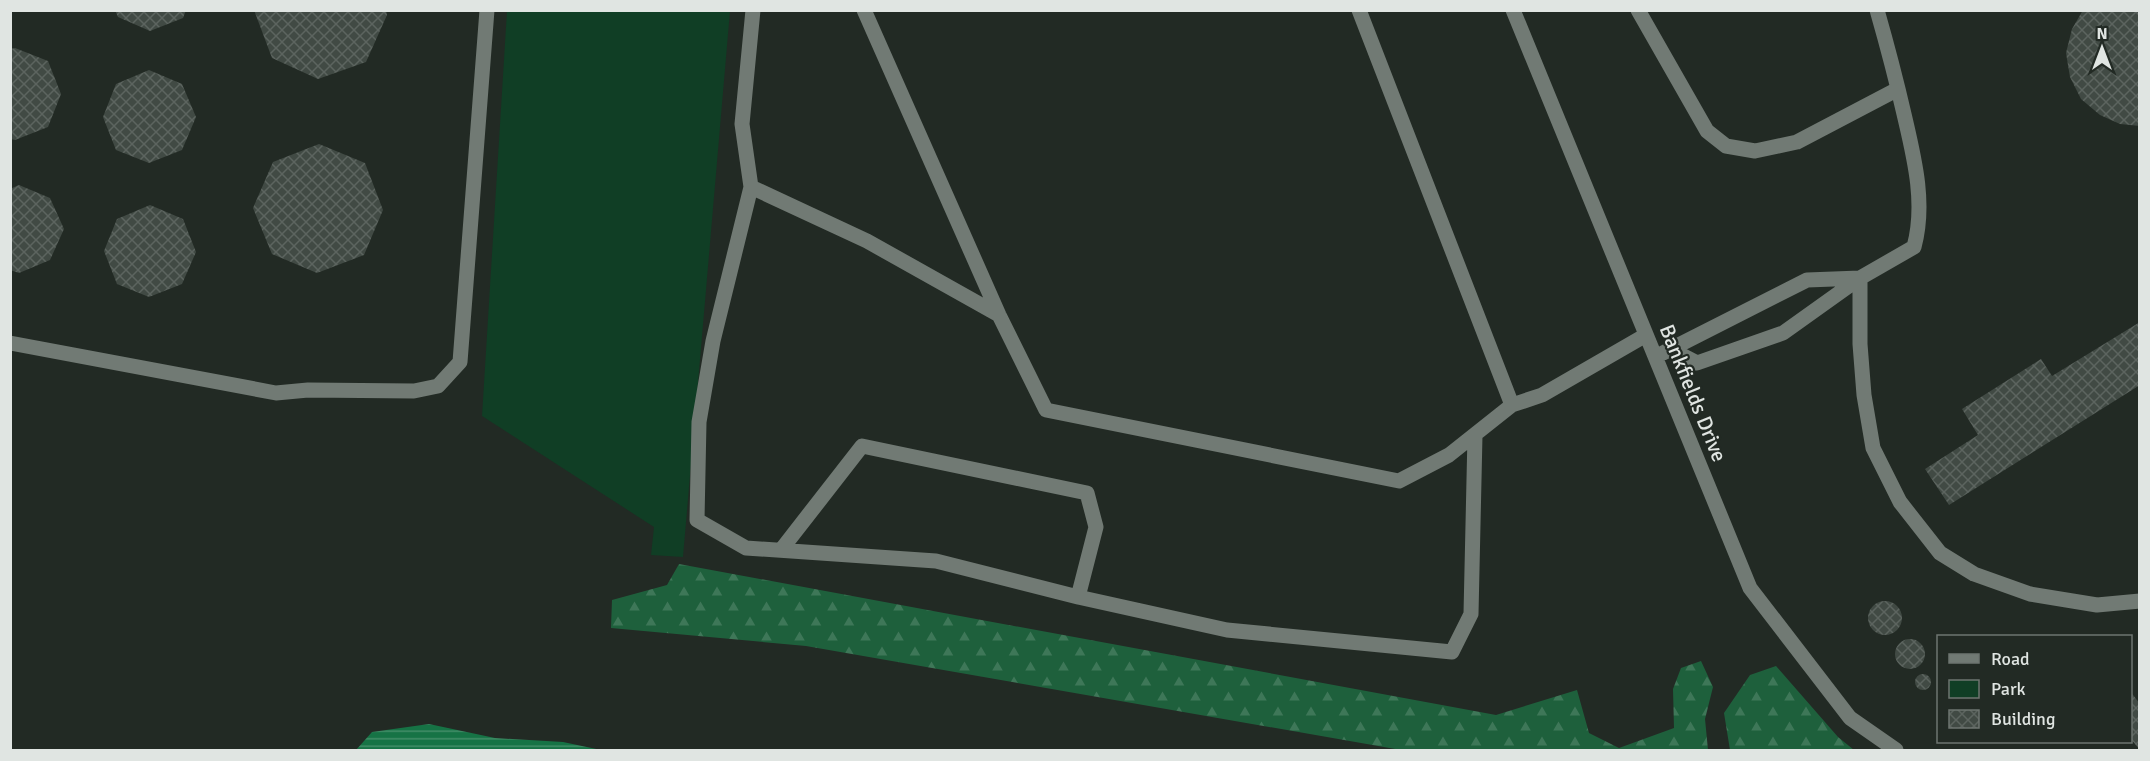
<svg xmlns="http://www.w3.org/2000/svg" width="2150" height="761" font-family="Signika,sans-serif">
  <defs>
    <pattern id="forest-firs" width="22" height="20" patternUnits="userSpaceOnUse" patternTransform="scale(1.5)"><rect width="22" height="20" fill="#1e603c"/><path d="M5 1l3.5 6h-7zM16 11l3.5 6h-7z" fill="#3e7758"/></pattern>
    <pattern id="water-rules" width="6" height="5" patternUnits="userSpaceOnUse" patternTransform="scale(1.5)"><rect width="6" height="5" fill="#167345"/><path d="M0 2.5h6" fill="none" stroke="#438d68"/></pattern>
    <pattern id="building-cross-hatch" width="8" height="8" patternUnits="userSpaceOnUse" patternTransform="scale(1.5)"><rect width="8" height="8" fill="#414a44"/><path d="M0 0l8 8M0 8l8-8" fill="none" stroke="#5c645f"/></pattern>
  </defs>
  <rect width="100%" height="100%" fill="#222a24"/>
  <!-- green -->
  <path fill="#103e25" d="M507,11H730L683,557L651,555L654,527L482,416Z"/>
  <!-- forest -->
  <path fill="url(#forest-firs)" d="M679,564L1496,715L1577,690L1589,733L1619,748L1674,728L1673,689L1681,668L1701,661L1713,687L1705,719L1708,750H1401L806,646L611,628L612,600L667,585Z
    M1776,666L1838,737L1854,750H1730L1724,713L1750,675Z"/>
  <!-- water -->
  <path fill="url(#water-rules)" d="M429,724L495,738L563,742L601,750H356L372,732Z"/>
  <!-- building -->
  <path fill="url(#building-cross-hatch)" d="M115,10H186L183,18L150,31L118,17Z
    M254,10H386L387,15L366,62L318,79L272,58Z
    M2083,10H2140V126L2120,124L2100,115L2081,99L2070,77L2066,53L2072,29Z
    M15,48L48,61L61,94L48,127L15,140L10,139V49Z
    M149,70L182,84L196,117L182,150L149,163L116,150L103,117L116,84Z
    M319,144L365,163L383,210L364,255L317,273L272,254L253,208L273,162Z
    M19,185L50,198L64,229L50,260L19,273L10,270V189Z
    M150,205L183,219L196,252L182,284L149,297L117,284L104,251L117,219Z
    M2140,322V385L1949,505L1925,469L1978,435L1962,409L2041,359L2052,376Z
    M1868 618a17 17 0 1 1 34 0a17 17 0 1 1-34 0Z
    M1895 654a15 15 0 1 1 30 0a15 15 0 1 1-30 0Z
    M1915 682a8 8 0 1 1 16 0a8 8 0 1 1-16 0Z
    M2130,691L2140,704V750L2130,738Z"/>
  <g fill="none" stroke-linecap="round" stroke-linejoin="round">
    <!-- minor -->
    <path stroke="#717a74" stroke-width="15" d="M753,10L742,124L751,187L867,241L999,315
      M864,10L999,315L1046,410L1399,481L1449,455L1512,405L1542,395L1646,335
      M1359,10L1512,405
      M1513,10L1750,588L1850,718L1896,750
      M1638,10L1707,131L1726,146L1755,151L1797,142L1898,89
      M751,187L713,341L699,422L697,520L746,548L936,561L1078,597L1227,630L1452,652L1471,614L1475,435
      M1860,278V344L1864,395L1873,448L1900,502L1940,553L1974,574L2030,594L2097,605L2140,601
      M10,343L276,393L308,390L414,391L438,386L460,362L487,10
      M1670,349L1697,363L1783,333L1860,278L1914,247C1926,203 1914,157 1904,114C1896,79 1887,45 1877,10
      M1663,353L1807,280L1860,278
      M781,550L862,446L1087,493L1096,527L1078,597"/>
  </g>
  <g text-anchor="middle" stroke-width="4.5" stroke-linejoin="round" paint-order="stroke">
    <!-- street labels -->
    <g font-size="21" fill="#e0e5e2" stroke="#222a24">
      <text transform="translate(1693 393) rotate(68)" y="7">Bankfields Drive</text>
    </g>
  </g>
  <!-- border -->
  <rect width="2150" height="761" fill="none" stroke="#e0e5e2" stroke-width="24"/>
  <!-- legend -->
  <rect x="1937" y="635" width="195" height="108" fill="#222a24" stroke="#6e7570" stroke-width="1.5"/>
  <rect x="1949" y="654" width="30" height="9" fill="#717a74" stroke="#6e7570" stroke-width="1.5"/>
  <text x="1991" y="665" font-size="18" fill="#e0e5e2">Road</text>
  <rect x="1949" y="680" width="30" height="18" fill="#103e25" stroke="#6e7570" stroke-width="1.5"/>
  <text x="1991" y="695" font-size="18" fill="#e0e5e2">Park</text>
  <rect x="1949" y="710" width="30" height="18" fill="url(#building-cross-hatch)" stroke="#6e7570" stroke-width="1.5"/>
  <text x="1991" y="725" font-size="18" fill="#e0e5e2">Building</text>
  <!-- north arrow -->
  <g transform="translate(2102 48)" stroke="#222a24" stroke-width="4.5" paint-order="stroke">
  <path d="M0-4.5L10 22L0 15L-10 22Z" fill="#e0e5e2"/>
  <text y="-9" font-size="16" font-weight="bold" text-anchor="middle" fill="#e0e5e2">N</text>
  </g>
</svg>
